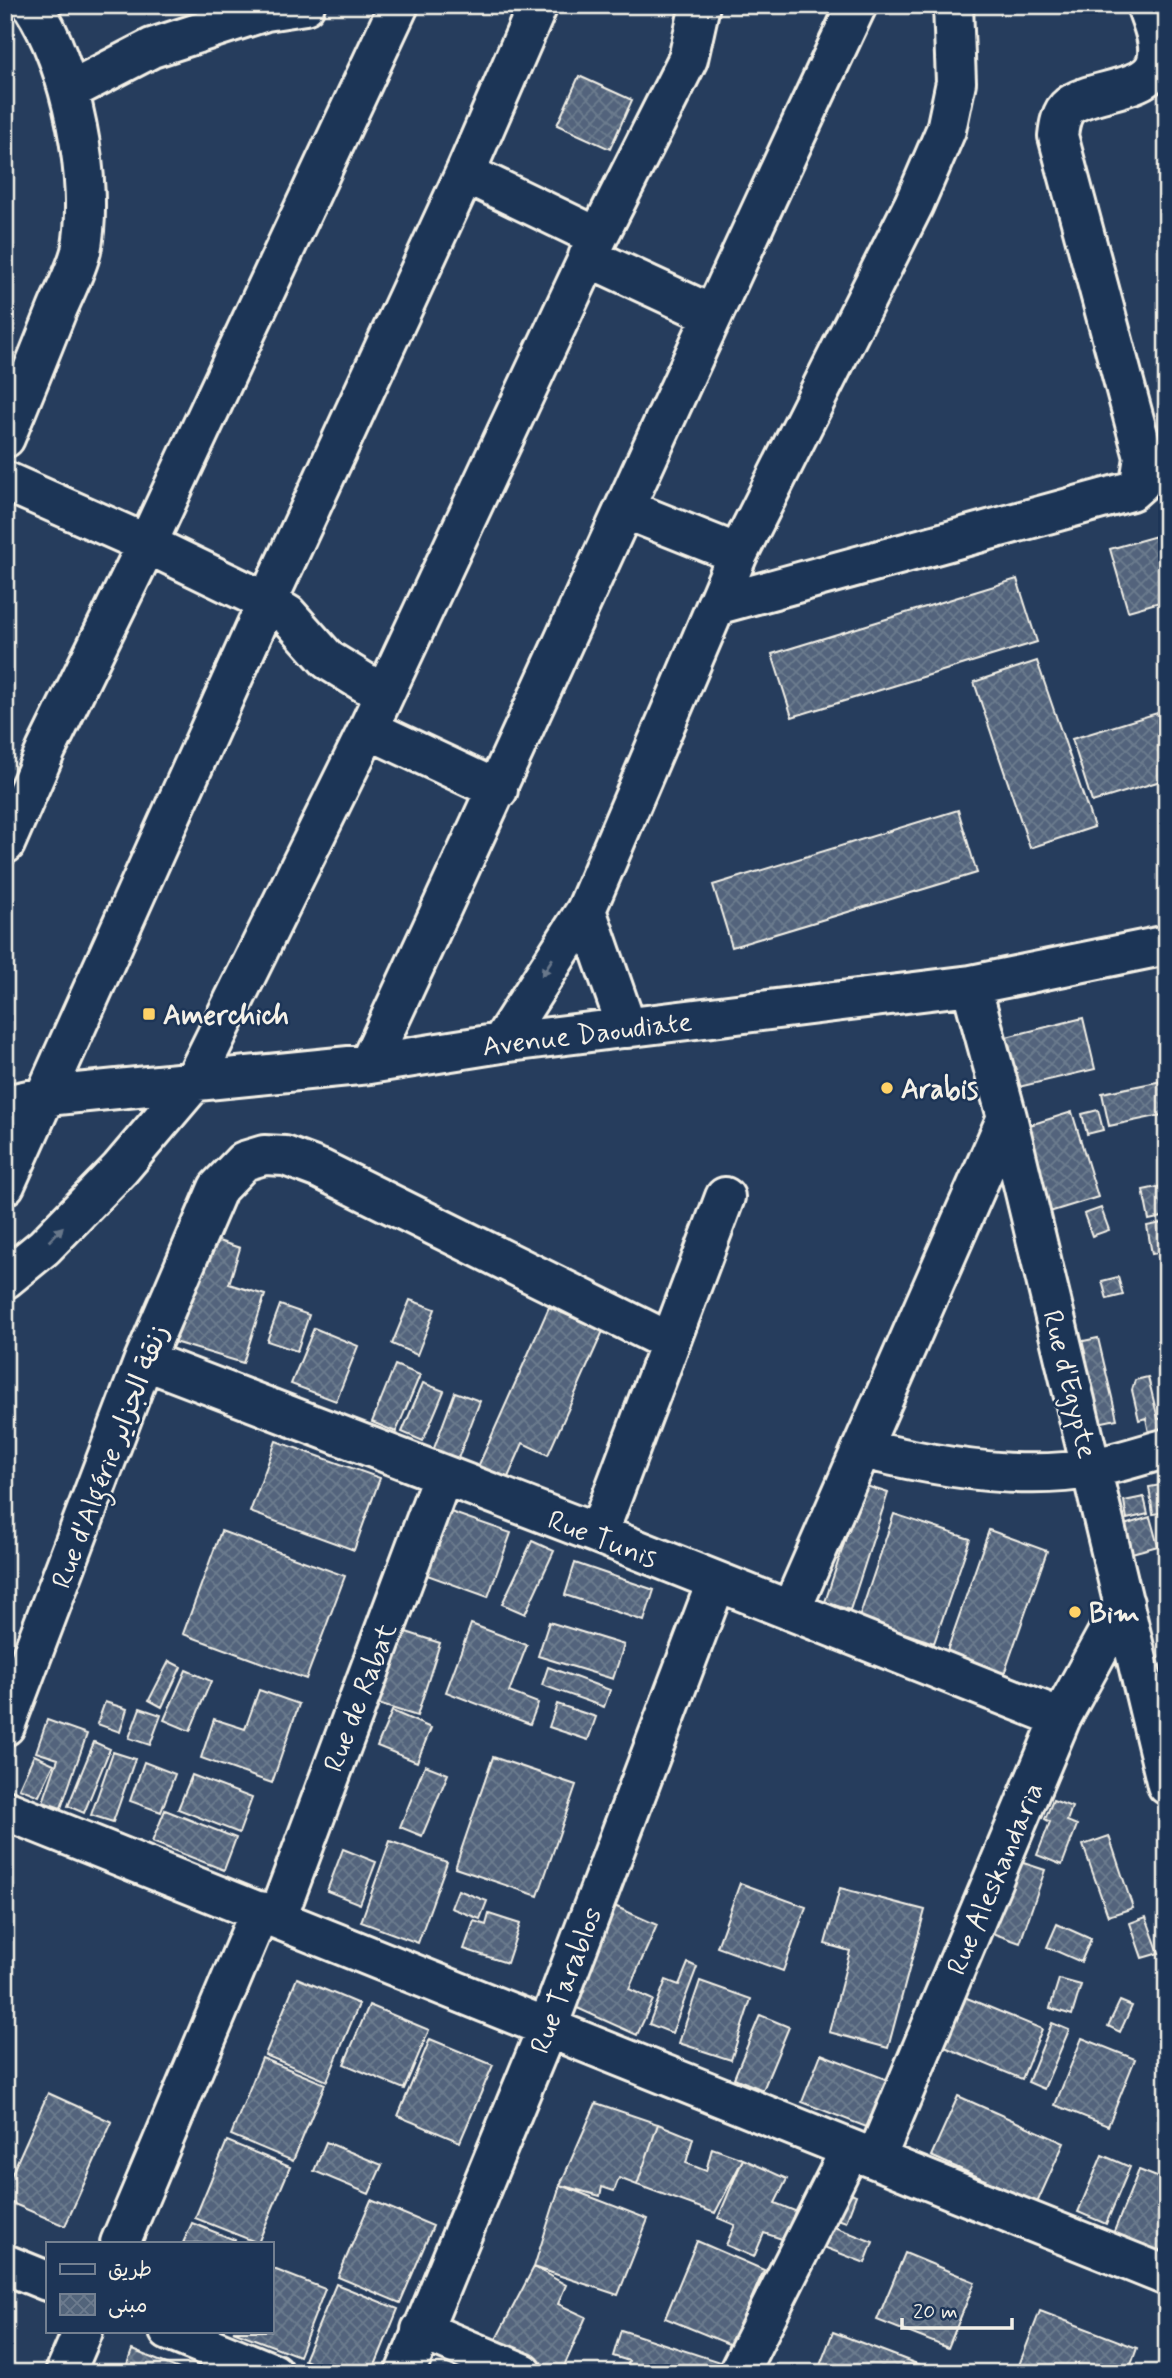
<svg xmlns="http://www.w3.org/2000/svg" width="1172" height="2378" font-family="Mynerve,'Playpen Sans Arabic',sans-serif">
  <defs>
    <pattern id="building-cross-hatch" width="8" height="8" patternUnits="userSpaceOnUse" patternTransform="scale(1.75)"><rect width="8" height="8" fill="#52647b"/><path d="M0 0l8 8M0 8l8-8" fill="none" stroke="#6c7b8e"/></pattern>
  </defs>
  <rect width="100%" height="100%" fill="#263d5d"/>
  <filter id="ink" filterUnits="userSpaceOnUse"><feTurbulence type="fractalNoise" baseFrequency=".0143" numOctaves="2"/><feDisplacementMap in="SourceGraphic" scale="14" xChannelSelector="R" yChannelSelector="G"/><feConvolveMatrix kernelMatrix="1 2 1 2 8 2 1 2 1" color-interpolation-filters="sRGB"/></filter>
  <g filter="url(#ink)">
    <!-- building -->
    <path fill="url(#building-cross-hatch)" stroke="#f4f1e8" stroke-width="2" d="M579,76L632,100L610,149L557,125Z
      M1167,533V600L1128,611L1110,549Z
      M1017,579L1037,642L792,717L772,654Z
      M1037,661L1094,827L1030,848L974,682Z
      M1167,710V779L1092,802L1072,739Z
      M958,810L977,873L732,947L713,885Z
      M1083,1018L1095,1069L1006,1090L994,1040Z
      M1167,1080V1114L1109,1126L1102,1093Z
      M1098,1110L1103,1130L1087,1134L1082,1114Z
      M1072,1112L1098,1197L1043,1214L1017,1129Z
      M1167,1185V1216L1149,1220L1143,1190Z
      M1101,1208L1109,1230L1092,1236L1084,1214Z
      M1167,1222V1251L1152,1254L1147,1226Z
      M206,1237L240,1248L229,1284L265,1295L243,1363L174,1342Z
      M1118,1277L1123,1295L1107,1299L1102,1281Z
      M410,1300L435,1309L417,1355L392,1344Z
      M280,1305L309,1315L297,1351L267,1341Z
      M549,1307L603,1331L548,1455L523,1443L506,1482L477,1469Z
      M314,1328L358,1346L336,1401L291,1384Z
      M1098,1338L1117,1419L1088,1425L1069,1344Z
      M395,1365L420,1375L396,1432L372,1422Z
      M1148,1377L1158,1419L1167,1418V1440L1151,1443L1146,1418L1139,1420L1132,1390L1135,1380Z
      M423,1383L444,1391L423,1441L402,1432Z
      M455,1392L480,1401L457,1461L433,1451Z
      M276,1441L380,1478L354,1550L250,1512Z
      M1167,1484V1512L1153,1514L1149,1487Z
      M863,1485L888,1493L850,1610L825,1602Z
      M1144,1497L1148,1514L1127,1519L1124,1501Z
      M439,1508L511,1533L488,1597L416,1571Z
      M894,1514L970,1539L934,1643L859,1618Z
      M1150,1517L1158,1546L1128,1554L1121,1526Z
      M989,1530L1047,1551L1004,1674L946,1654Z
      M221,1531L345,1576L306,1679L183,1634Z
      M532,1541L554,1551L525,1614L502,1604Z
      M575,1563L654,1590L644,1621L565,1595Z
      M549,1622L624,1645L613,1679L538,1656Z
      M471,1624L527,1645L509,1692L538,1703L530,1724L446,1692Z
      M397,1629L440,1643L417,1716L375,1703Z
      M169,1661L181,1667L162,1707L149,1700Z
      M548,1667L610,1690L604,1707L542,1685Z
      M186,1670L211,1681L190,1731L164,1720Z
      M259,1690L299,1704L272,1783L201,1758L214,1719L245,1729Z
      M105,1702L127,1709L120,1732L97,1724Z
      M557,1704L596,1717L588,1740L549,1727Z
      M140,1708L161,1715L150,1745L129,1738Z
      M392,1711L431,1728L417,1762L377,1746Z
      M47,1720L87,1734L61,1808L43,1802L58,1759L36,1752Z
      M94,1742L110,1749L84,1813L68,1806Z
      M113,1752L135,1759L113,1822L91,1815Z
      M34,1755L54,1764L39,1796L19,1788Z
      M493,1757L576,1785L538,1896L455,1868Z
      M144,1762L175,1774L161,1812L130,1801Z
      M425,1765L448,1774L422,1836L400,1827Z
      M192,1775L252,1798L239,1833L178,1809Z
      M1053,1800L1072,1807L1067,1821L1077,1825L1062,1865L1037,1855L1050,1822L1045,1819Z
      M165,1810L236,1838L224,1870L152,1842Z
      M1109,1836L1133,1908L1108,1916L1083,1845Z
      M390,1841L447,1862L418,1943L361,1922Z
      M343,1849L376,1862L360,1904L327,1891Z
      M1011,1859L1045,1870L1020,1943L986,1931Z
      M740,1883L806,1907L783,1971L717,1947Z
      M840,1888L925,1910L888,2048L829,2032L850,1951L825,1944Z
      M458,1890L487,1901L480,1919L451,1908Z
      M610,1904L657,1925L629,1989L653,2000L637,2035L566,2003Z
      M489,1914L520,1924L507,1963L464,1949L474,1921L486,1925Z
      M1146,1917L1159,1953L1142,1958L1130,1923Z
      M1057,1924L1091,1939L1081,1962L1047,1947Z
      M688,1963L697,1967L672,2033L649,2024L666,1980L679,1985Z
      M297,1978L359,2004L327,2081L265,2055Z
      M1059,1979L1081,1985L1072,2015L1050,2008Z
      M700,1981L751,1999L731,2060L679,2043Z
      M962,1996L1042,2029L1022,2079L942,2046Z
      M1120,2001L1132,2006L1120,2032L1108,2026Z
      M369,2005L429,2030L404,2089L344,2064Z
      M760,2015L789,2027L763,2090L734,2078Z
      M1052,2023L1069,2030L1044,2089L1028,2082Z
      M1082,2038L1135,2059L1108,2126L1055,2105Z
      M430,2039L493,2065L460,2142L398,2116Z
      M821,2054L888,2080L869,2128L802,2102Z
      M262,2058L325,2084L293,2161L231,2135Z
      M48,2093L112,2122L65,2226L5,2200V2189Z
      M958,2096L1064,2143L1037,2203L931,2156Z
      M596,2103L658,2124L637,2185L619,2178L614,2191L602,2187L600,2196L560,2185Z
      M658,2124L693,2138L686,2163L706,2171L712,2148L743,2159L715,2213L637,2185Z
      M227,2141L290,2167L258,2243L195,2218Z
      M326,2142L382,2165L369,2194L314,2171Z
      M1102,2155L1130,2167L1106,2224L1078,2212Z
      M743,2159L787,2179L775,2203L795,2211L785,2240L764,2233L754,2257L726,2245L735,2225L718,2218Z
      M1139,2170L1167,2181V2236L1160,2253L1113,2234Z
      M560,2185L648,2219L618,2295L534,2267Z
      M840,2189L856,2195L846,2222L829,2216Z
      M371,2200L433,2226L400,2303L338,2277Z
      M192,2223L235,2240L234,2243H183Z
      M829,2225L873,2242L865,2263L821,2246Z
      M697,2241L764,2270L731,2345L665,2318Z
      M905,2253L975,2282L948,2348L877,2320Z
      M534,2267L566,2285L558,2304L586,2317L561,2373L493,2345Z
      M271,2268L325,2289L299,2356L233,2331H271Z
      M336,2284L398,2309L372,2373H334L304,2360Z
      M1040,2311L1137,2348L1128,2373H1016Z
      M621,2330L726,2364L722,2373H625L629,2361L613,2356Z
      M833,2332L941,2373H817Z
      M132,2350L189,2373H124Z"/>
    <g fill="none" stroke-linecap="round" stroke-linejoin="round">
      <!-- minor casing -->
      <g stroke="#f4f1e8" stroke-width="44">
        <path id="minor" d="M69,91L152,48L266,11L305,5
          M465,173L598,237
          M588,257L711,314
          M5,438C23,395 40,353 57,310C65,291 76,271 81,251C95,184 71,62 32,5
          M5,481L147,544L267,602L288,615L328,660L383,694
          M625,509L738,554
          M716,605L1131,491L1140,483L1144,457L1058,136C1059,127 1061,112 1069,106C1089,89 1146,92 1156,64C1163,46 1152,22 1146,5
          M368,729L498,790
          M5,844L46,750L147,544L399,5
          M586,910L627,1028
          M971,985L1007,1117L1167,1785
          M501,1043L586,910L738,554L914,204L946,130L956,82L953,5
          M369,1064C534,712 691,356 857,5
          M5,1105L47,1096L369,1064L501,1043L971,985L1167,945
          M5,1185L267,602L465,173L538,5
          M5,1279L44,1247L120,1169L193,1083L368,729L598,237L688,59L700,5
          M144,1360L598,1534L1061,1718
          M863,1449C932,1466 1022,1482 1093,1468C1118,1463 1143,1455 1167,1448
          M598,1534L725,1197
          M791,1610L1007,1117
          M5,1726L144,1360L218,1188L244,1161L264,1155L285,1156L320,1169L670,1342
          M5,1810L1167,2276
          M277,1918L442,1477
          M876,2158L1061,1718L1124,1603
          M120,2243L260,1911
          M5,2264L47,2281
          M421,2330L523,2373
          M169,2331L273,2373
          M65,2373L83,2331
          M405,2373L548,2026L716,1583
          M738,2373L850,2150"/>
      </g>
      <!-- minor -->
      <use href="#minor" stroke="#1d3557" stroke-width="38"/>
    </g>
    <!-- one-way arrows -->
    <defs><path id="oneway-solid" d="M-6-.8H1V-3.2L6.5 0L1 3.2V.8H-6Z" transform="scale(1.75)"/></defs>
    <g fill="#68778a">
      <use href="#oneway-solid" transform="translate(547 967) rotate(123)"/>
      <use href="#oneway-solid" transform="translate(56 1234) rotate(-46)"/>
    </g>
  </g>
  <!-- markers -->
  <g fill="#ffd166" stroke="#1d3557" stroke-width="2.5">
    <rect x="142" y="1007" width="14" height="14" rx="3.5"/>
    <circle cx="887" cy="1088" r="7"/>
    <circle cx="1075" cy="1612" r="7"/>
  </g>
  <g text-anchor="middle" stroke-width="5" stroke-linejoin="round" paint-order="stroke">
    <!-- poi labels -->
    <g font-size="28" font-weight="bold" fill="#f4f1e8" stroke="#1d3557" text-anchor="start">
      <text x="163" y="1024">Amerchich</text>
      <text x="901" y="1098">Arabis</text>
      <text x="1089" y="1622">Bim</text>
    </g>
    <!-- street labels -->
    <g font-size="28" fill="#f4f1e8" stroke="#1d3557">
      <text transform="translate(587 1033) rotate(-7)" y="10">Avenue Daoudiate</text>
      <text transform="translate(1071 1384) rotate(76)" y="10">Rue d'Egypte</text>
      <text transform="translate(109 1456) rotate(-69)" y="10">Rue d'Algérie زنقة الجزاير</text>
      <text transform="translate(603 1538) rotate(21)" y="10">Rue Tunis</text>
      <text transform="translate(359 1697) rotate(-69)" y="10">Rue de Rabat</text>
      <text transform="translate(994 1878) rotate(-67)" y="10">Rue Aleskandaria</text>
      <text transform="translate(565 1980) rotate(-69)" y="10">Rue Tarablos</text>
    </g>
  </g>
  <!-- margin -->
  <rect width="1172" height="2378" fill="none" stroke="#1d3557" stroke-width="28"/>
  <rect x="14" y="14" width="1144" height="2350" fill="none" stroke="#f4f1e8" stroke-width="2.5" filter="url(#ink)"/>
  <!-- legend -->
  <rect x="46" y="2242" width="228" height="91" fill="#1d3557" stroke="#738091" stroke-width="2"/>
  <rect x="60" y="2264" width="35" height="10" fill="#1d3557" stroke="#738091" stroke-width="2"/>
  <text x="108" y="2276" font-size="21" fill="#f4f1e8">طريق</text>
  <rect x="60" y="2294" width="35" height="21" fill="url(#building-cross-hatch)" stroke="#738091" stroke-width="2"/>
  <text x="108" y="2312" font-size="21" fill="#f4f1e8">مبنى</text>
  <!-- scale -->
  <path d="M902 2318v10h110v-10" fill="none" stroke="#f4f1e8" stroke-width="3.5"/>
  <text x="913" y="2318" font-size="21" fill="#f4f1e8" stroke="#1d3557" stroke-width="5" paint-order="stroke">20 m</text>
</svg>
